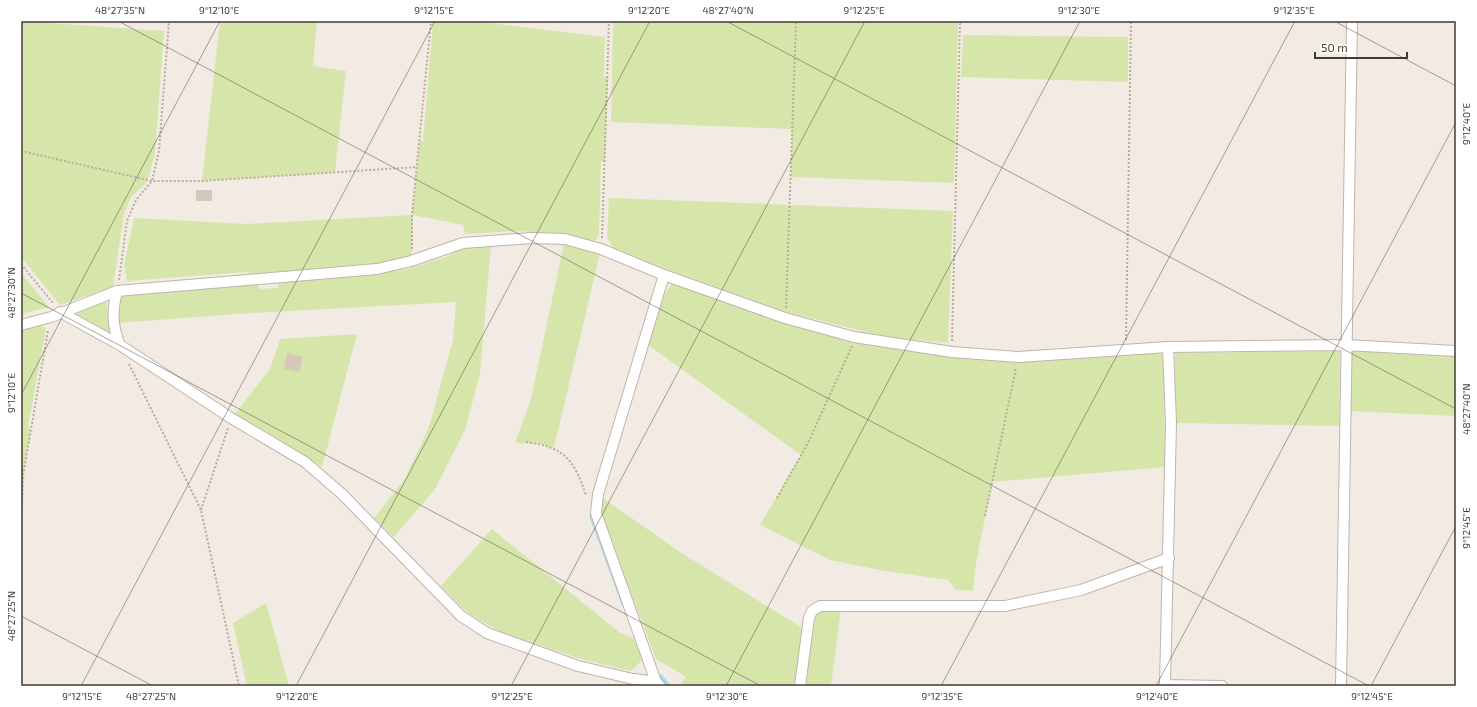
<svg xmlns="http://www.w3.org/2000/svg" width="1477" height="707" font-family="'Exo 2',sans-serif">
  <rect width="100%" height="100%" fill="#f2ebe3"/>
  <!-- green -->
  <path fill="#d6e6ab" d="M21,21L164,31L155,153L149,176L145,184L131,197L124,214L113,287L60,305L21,257Z
    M220,21H317L313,66L346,71L335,172L202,181Z
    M433,21H474L605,37L604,77H608L605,162H601L599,234L595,241L561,234L517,231L465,234L463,225L413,215L411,261L249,280L248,272L127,281L124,265L134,218L247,224L412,215L420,141H423Z
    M613,21H958L954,183L791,177L792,129L611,122Z
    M963,35L1128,37V82L961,77Z
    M609,198L953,211L948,343L885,337L779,310L614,250L607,237Z
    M565,239L601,249L554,448L541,444L515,443L531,399Z
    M491,245L480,374L465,430L435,489L394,537L374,518L405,479L429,427L453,340L456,302L252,313L116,323L121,295L256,283L260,289L278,288L279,282L356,276L407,269L449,256L458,250Z
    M21,273L49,307L21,314Z
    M672,283L764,316L843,340L970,359L1024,360L1162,353L1164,388L1165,467L992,482L976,564L973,591L956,590L948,580L885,571L830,560L760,525L801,455L648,345L664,296Z
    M107,299L109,335L69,313Z
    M38,324L46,328L28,427L31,428L23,476L21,527V328Z
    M357,334L322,467L235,414L270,369L280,339Z
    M1340,351L1339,426L1175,423V353Z
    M1351,351L1456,357V416L1348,411Z
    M603,498L680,552L804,629L796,686H679L686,677L656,659L602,516Z
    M492,529L619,632L636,640L642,660L631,671L584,660L503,633L469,614L441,586Z
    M266,603L289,686H247L233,623Z
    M841,608L831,686H805L814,619L820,610Z"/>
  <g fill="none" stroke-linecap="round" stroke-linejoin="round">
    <!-- stream -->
    <path stroke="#9edcef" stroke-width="3.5" d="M591,516L624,606
      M661,676L669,686"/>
  </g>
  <!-- building -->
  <path fill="#d6c7bc" d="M196,190H212V201H196Z
    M287,353L303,357L299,372L284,369Z"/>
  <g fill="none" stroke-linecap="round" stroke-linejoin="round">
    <!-- street casing -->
    <g stroke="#c0b4a9" stroke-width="12">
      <path id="street" d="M117,291C112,311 112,326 120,345
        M60,312L120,345L231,418L305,462L342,494L461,616L487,633L578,666L633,679L656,682
        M21,325L51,317L117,291L377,269L411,261L463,243L532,238L565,239L601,249L664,275L785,318L854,337L952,352L1018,357L1168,347L1345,345L1456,351
        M1168,347L1171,423L1165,685L1222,686
        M659,685L656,682L596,513L598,494L664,275
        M800,686L809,618L812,611L820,606H1005L1081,590L1169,558
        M1341,686L1352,21"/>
    </g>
    <!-- path -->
    <path stroke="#beaa97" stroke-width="2" stroke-dasharray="2 2" stroke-linecap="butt" d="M21,151L152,181H202L417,167
      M602,238L609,21
      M412,249V215L431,21
      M21,264L53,303
      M119,280L127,221L136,200L152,181L159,151L169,21
      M786,308L796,21
      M1126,340L1131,21
      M952,341L960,21
      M129,364L201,510L239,686
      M526,442C565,447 574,460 586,495
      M777,498L808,443L852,346
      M201,510L228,428
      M985,516L1016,368
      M21,527L23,476L48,330"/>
    <!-- street -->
    <use href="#street" stroke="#fff" stroke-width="10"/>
  </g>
  <!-- ticks -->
  <path fill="none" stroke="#433a33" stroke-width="1" stroke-opacity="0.45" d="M118,21L1369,686M726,21L1456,409M1334,21L1456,86M21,293L761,686M21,395L220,21M21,616L153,686M81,686L435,21M296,686L650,21M511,686L865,21M726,686L1080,21M941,686L1295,21M1156,686L1456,122M1371,686L1456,526"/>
  <!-- border -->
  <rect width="1477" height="707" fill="none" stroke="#ffffff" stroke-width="44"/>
  <!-- scale -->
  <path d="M1315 52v6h92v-6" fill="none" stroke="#433a33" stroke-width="2"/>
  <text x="1321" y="52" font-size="12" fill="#433a33" stroke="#ffffff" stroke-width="3" paint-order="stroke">50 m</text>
  <rect x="22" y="22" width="1433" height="663" fill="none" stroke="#433a33" stroke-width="1.5"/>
  <g font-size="10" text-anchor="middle" fill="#433a33">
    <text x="120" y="14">48°27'35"N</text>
    <text x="219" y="14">9°12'10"E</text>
    <text x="434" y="14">9°12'15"E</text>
    <text x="649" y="14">9°12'20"E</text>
    <text x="728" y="14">48°27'40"N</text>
    <text x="864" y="14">9°12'25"E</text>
    <text x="1079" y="14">9°12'30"E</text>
    <text x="1294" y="14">9°12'35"E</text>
    <text transform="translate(1466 124) rotate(-90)" y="4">9°12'40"E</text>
    <text transform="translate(11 293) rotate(-90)" y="4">48°27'30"N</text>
    <text transform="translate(11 393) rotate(-90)" y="4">9°12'10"E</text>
    <text transform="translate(1466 409) rotate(-90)" y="4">48°27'40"N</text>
    <text transform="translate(1466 528) rotate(-90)" y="4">9°12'45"E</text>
    <text transform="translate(11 616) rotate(-90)" y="4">48°27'25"N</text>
    <text x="82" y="700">9°12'15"E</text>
    <text x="151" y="700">48°27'25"N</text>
    <text x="297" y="700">9°12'20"E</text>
    <text x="512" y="700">9°12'25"E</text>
    <text x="727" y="700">9°12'30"E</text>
    <text x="942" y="700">9°12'35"E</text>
    <text x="1157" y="700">9°12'40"E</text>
    <text x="1372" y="700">9°12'45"E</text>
  </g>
</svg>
